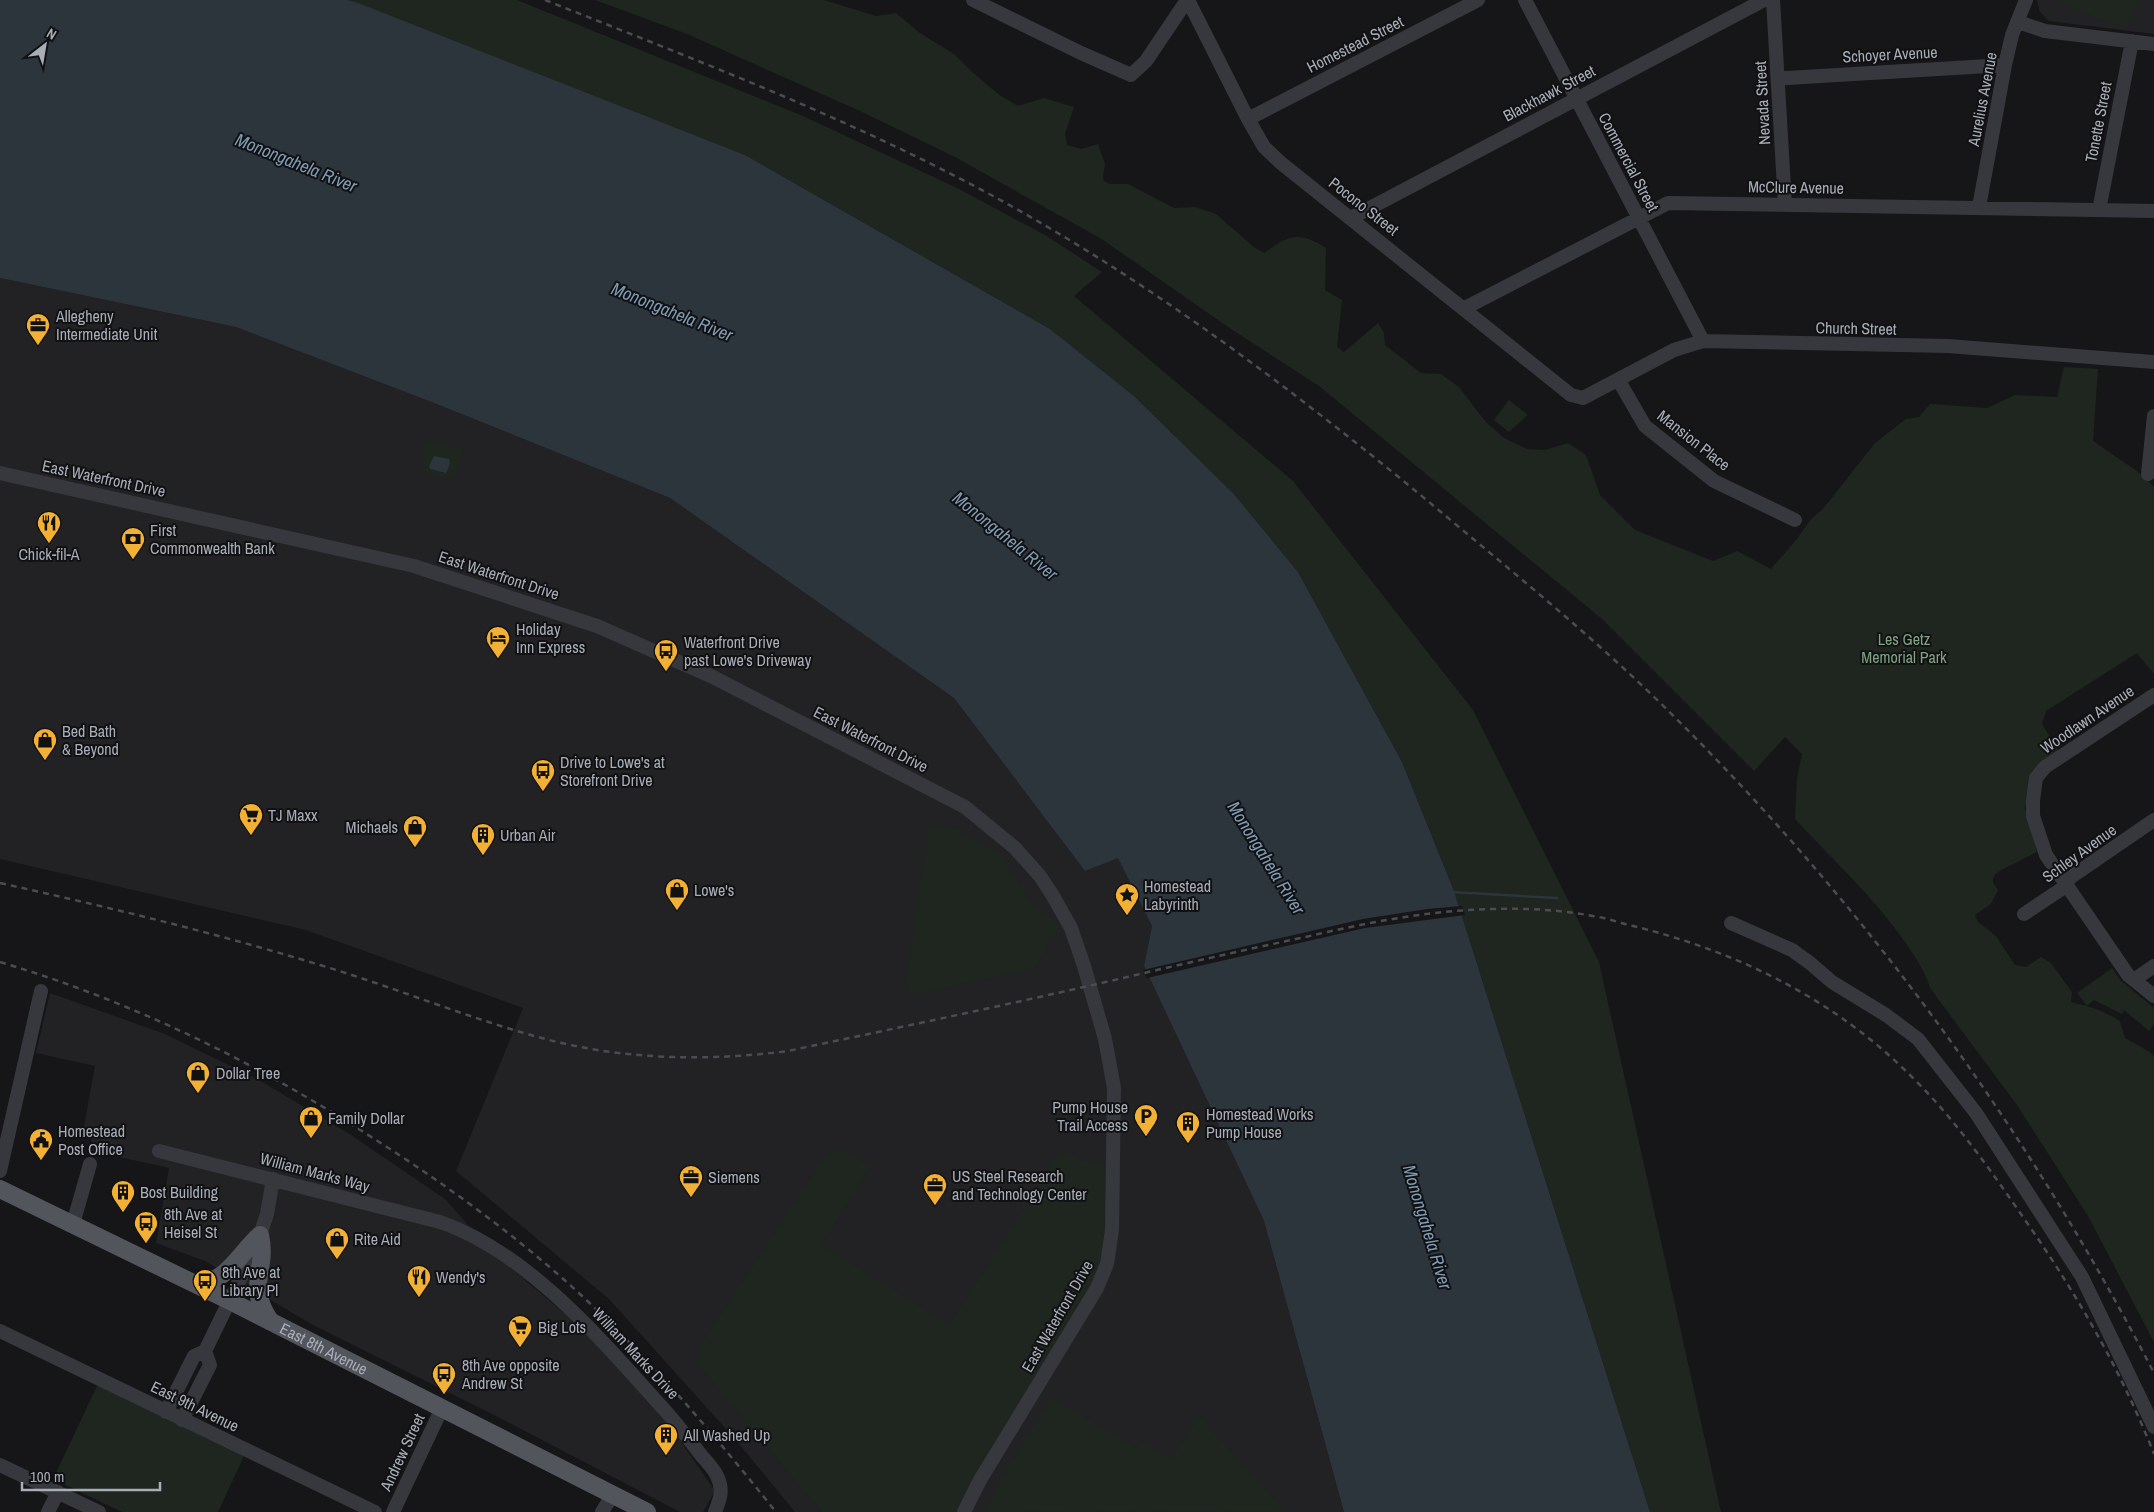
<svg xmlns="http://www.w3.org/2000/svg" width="2154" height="1512" font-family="'Archivo Narrow',sans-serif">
  <rect width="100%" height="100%" fill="#161618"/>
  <!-- built -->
  <path fill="#222225" d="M2037,0H2154V34L2049,21L2040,12Z
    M0,278L236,327L434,403L670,498L954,698L1085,871L1118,857L1152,926L1144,966L1264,1221L1344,1512H795L735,1439L609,1299L456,1171L523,1008L306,930L0,859Z
    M50,993L165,1034L259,1080L351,1135L445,1199L494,1254L588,1333L673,1430L715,1491L703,1512H680L502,1419L311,1324L205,1261L156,1243L169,1168L88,1150L92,1139L82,1137L95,1066L36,1053Z"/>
  <!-- green -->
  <path fill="#1e261f" d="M347,0H517L803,116L957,188L1045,235L1102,272L1074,296L1293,481L1473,710L1599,962L1721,1512H1650L1454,891L1402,762L1298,572L1234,494L1134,396L1050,329L745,155Z
    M595,0H824L876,16L896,13L920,33L954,54L971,71L998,94L1018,106L1044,98L1074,107L1065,134L1067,145L1081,149L1098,144L1105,164L1103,177L1104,181L1110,184H1128L1174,208L1195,207L1216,214L1255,248L1264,253C1288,236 1298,230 1326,248L1325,290L1342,300L1337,347L1344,352L1378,323L1384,333L1385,345L1421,373L1441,374L1459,387L1485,421L1504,438L1527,449L1545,450L1568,443L1586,455L1600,495L1635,530L1713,561L1737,551L1771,569L1796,540L1812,518L1823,509L1875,443L1906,419L1919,417L1930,404L1987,408L2015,395L2057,397L2064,367L2098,369L2093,441L2137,471L2154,487V674L2137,653L2046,711L2042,724L2060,753L2032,777L2025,809L2035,840L2037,852C2030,856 1998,871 1996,874C1993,877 1993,878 1993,882L1998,890L1991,904L1975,915L1978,922L1996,936L2015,965L2026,967L2041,957L2051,963L2072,992L2071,1002C2089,1006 2104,1011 2120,1021L2125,1038L2148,1051L2154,1056V1342L2088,1216L2017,1105L1930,988C1925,970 1915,957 1905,942C1873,896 1833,860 1795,819L1797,779L1802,754L1785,737L1754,771L1602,619L1319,386L1234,331L1100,238L953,156L860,111L687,34Z
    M2055,0H2138L2128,26L2113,24Z
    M1509,400L1528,415L1509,432L1494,420Z
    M428,440L463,449L455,480L420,471Z
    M930,826L952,827L1001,855L1033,905L1059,925L1035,968L909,995L906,979Z
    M2112,968L2120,980L2154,1008V1024L2149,1031L2124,1010L2122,1014L2094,1000L2087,1006L2077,993Z
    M842,1149L870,1167L821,1245L950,1325L1062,1149L1081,1160L1099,1162L1107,1169L1105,1250L1094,1283L998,1436L969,1485L956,1512H822L700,1366L699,1349L827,1153Z
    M98,1384L245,1454L218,1512H122L53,1479Z
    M1051,1397L1137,1449L1142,1442L1172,1459L1199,1416L1285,1511L986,1512L995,1491Z"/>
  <!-- water -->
  <path fill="#2c353c" d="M0,0H347L358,3L745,155L1050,329L1134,396L1234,494L1298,572L1402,762L1454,891L1650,1512H1344L1264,1221L1144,966L1152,926L1118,858L1085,871L954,698L670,498L434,403L236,327L0,278Z
    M434,456L449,459L450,464L446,473L430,469L429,466Z"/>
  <!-- pier -->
  <path fill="#161618" d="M1462,906L1465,915L1365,928L1147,978L1143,970L1363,919L1427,909Z"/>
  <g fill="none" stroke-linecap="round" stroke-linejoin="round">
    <!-- stream -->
    <path stroke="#2c353c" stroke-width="2.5" d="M1451,892L1557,898"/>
    <!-- minor -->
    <path stroke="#37383d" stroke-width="14" d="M973,0L1081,53L1131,75L1146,61L1187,0
      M1188,0L1248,119L1264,147L1281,163L1571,395L1583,398L1674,350L1703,341L1948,346L2154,362
      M1525,0L1703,341
      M1773,0L1785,205
      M2018,22L2045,31L2154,44
      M1778,76L1787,78L2005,65
      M1248,119L1478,0
      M1979,207L2005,65L2012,35L2026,0
      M2099,210L2132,41
      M1351,218L1764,0
      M1463,309L1668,203L2154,211
      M1619,381L1645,426L1714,481L1795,520
      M0,473L414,566L597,626L713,677L965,807L1014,847L1040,876L1053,896L1071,928L1084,966L1105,1039L1114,1088L1112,1230L1107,1264L1097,1288L980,1480L964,1512
      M2148,474L2154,416
      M2154,695L2045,767L2036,778L2033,801V816L2046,855L2128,975L2154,996
      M2024,914L2060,890L2071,877L2154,820
      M1731,923L1792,950L1810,963L1832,982L1886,1015L1918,1039L1976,1113L2082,1277L2154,1427
      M2134,980L2154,966
      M159,1151L440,1222C527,1252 600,1338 660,1405C675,1421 688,1438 701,1455C706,1461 714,1469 717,1476C724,1490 720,1499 715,1512
      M0,1171L41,991
      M73,1224L90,1164
      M0,1331L375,1512
      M166,1412L194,1356L205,1351L247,1265L260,1235L267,1214L273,1179
      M182,1420L210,1365L205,1351
      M0,1465L99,1512
      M48,1512L58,1492
      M393,1512L442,1408
      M602,1512L613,1494"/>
    <!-- major -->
    <g stroke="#53555c" stroke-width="18">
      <path id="s1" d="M0,1189L230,1301L647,1512"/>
      <path d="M196,1284C228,1282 238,1255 260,1235C268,1272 245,1283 270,1321"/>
    </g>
    <!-- rail -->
    <path stroke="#4a4c52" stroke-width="2.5" stroke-dasharray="6 5" stroke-linecap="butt" d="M545,0C696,60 849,118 993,196C1149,281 1292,389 1429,502C1504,565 1580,626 1651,694C1855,891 2024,1122 2154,1373
      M0,883C108,907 215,933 320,965C400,989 477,1022 557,1042C633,1060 711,1061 788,1051C911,1025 1035,999 1157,970C1205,959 1253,948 1301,938C1365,923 1429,910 1495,909C1528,908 1561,910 1593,916C1607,918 1620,923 1633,926C1738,952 1834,999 1911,1076C1954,1118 1989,1168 2023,1217C2075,1291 2121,1370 2154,1454
      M0,962C134,1002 259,1064 376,1140C448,1186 518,1237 581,1295C653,1362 715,1436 776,1512"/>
  </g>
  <!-- icons -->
  <defs>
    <g id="office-pin" transform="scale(1.25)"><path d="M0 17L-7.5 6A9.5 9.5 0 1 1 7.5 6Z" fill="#f2b134" stroke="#111113"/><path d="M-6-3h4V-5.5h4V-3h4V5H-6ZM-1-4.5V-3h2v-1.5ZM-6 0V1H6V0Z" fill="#111"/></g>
    <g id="restaurant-pin" transform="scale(1.25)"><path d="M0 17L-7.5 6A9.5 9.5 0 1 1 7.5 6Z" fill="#f2b134" stroke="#111113"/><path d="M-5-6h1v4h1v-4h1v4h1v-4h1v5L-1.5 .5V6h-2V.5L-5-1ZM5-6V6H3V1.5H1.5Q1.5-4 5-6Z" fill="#111"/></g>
    <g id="bank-pin" transform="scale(1.25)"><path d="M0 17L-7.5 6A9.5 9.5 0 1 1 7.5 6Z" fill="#f2b134" stroke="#111113"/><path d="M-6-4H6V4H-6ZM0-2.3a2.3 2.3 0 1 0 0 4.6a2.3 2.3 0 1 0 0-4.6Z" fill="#111"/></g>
    <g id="hotel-pin" transform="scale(1.25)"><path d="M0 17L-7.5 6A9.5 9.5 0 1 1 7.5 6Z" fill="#f2b134" stroke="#111113"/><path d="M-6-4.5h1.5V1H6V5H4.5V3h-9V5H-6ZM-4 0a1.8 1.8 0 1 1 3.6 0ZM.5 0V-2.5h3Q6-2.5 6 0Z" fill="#111"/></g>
    <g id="bus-pin" transform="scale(1.25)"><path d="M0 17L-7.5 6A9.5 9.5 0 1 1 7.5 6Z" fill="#f2b134" stroke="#111113"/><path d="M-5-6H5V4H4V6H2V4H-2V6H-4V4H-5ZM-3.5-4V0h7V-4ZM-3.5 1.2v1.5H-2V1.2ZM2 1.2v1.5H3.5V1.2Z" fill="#111"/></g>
    <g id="shop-pin" transform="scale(1.25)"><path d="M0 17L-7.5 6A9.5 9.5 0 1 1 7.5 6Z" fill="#f2b134" stroke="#111113"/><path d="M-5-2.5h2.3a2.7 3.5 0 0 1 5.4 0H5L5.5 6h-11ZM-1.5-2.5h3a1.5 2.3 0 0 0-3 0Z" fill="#111"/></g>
    <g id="supermarket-pin" transform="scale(1.25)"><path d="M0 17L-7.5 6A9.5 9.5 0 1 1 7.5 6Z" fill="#f2b134" stroke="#111113"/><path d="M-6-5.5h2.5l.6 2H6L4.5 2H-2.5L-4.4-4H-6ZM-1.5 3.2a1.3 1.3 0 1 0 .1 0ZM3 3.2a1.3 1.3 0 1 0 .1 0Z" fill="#111"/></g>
    <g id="building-pin" transform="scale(1.25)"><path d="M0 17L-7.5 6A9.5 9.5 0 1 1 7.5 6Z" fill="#f2b134" stroke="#111113"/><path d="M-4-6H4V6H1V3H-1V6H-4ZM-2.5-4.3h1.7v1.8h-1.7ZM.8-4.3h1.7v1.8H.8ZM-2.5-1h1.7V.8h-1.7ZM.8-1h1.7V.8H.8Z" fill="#111"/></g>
    <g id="sight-pin" transform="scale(1.25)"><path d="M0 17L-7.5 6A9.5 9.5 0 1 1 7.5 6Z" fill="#f2b134" stroke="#111113"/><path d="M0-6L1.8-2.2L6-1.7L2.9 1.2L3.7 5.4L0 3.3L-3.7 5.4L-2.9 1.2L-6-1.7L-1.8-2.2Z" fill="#111"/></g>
    <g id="parking-pin" transform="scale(1.25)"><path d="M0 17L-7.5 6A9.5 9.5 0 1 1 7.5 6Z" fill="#f2b134" stroke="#111113"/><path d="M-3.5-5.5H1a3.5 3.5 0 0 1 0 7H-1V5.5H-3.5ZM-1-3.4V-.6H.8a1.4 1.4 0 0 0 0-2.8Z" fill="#111"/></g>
    <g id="civic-pin" transform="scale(1.25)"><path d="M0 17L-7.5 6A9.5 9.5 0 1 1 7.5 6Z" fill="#f2b134" stroke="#111113"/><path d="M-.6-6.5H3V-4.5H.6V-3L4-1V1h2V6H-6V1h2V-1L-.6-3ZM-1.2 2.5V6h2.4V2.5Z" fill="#111"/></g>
  </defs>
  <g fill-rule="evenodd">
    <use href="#office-pin" x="38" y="325"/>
    <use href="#restaurant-pin" x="49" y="523"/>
    <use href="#bank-pin" x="133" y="539"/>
    <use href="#hotel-pin" x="498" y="638"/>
    <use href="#bus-pin" x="666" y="651"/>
    <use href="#shop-pin" x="45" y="740"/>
    <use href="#bus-pin" x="543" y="771"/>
    <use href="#supermarket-pin" x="251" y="815"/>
    <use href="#shop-pin" x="415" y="827"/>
    <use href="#building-pin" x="483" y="835"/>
    <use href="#shop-pin" x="677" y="890"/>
    <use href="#sight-pin" x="1127" y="895"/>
    <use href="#shop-pin" x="198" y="1073"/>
    <use href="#parking-pin" x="1146" y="1116"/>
    <use href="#shop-pin" x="311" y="1118"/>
    <use href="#building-pin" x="1188" y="1123"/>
    <use href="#civic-pin" x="41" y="1140"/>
    <use href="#office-pin" x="691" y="1177"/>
    <use href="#office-pin" x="935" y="1185"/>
    <use href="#building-pin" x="123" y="1192"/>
    <use href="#bus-pin" x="146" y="1223"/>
    <use href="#shop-pin" x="337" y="1239"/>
    <use href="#restaurant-pin" x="419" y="1277"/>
    <use href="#bus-pin" x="205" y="1281"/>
    <use href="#supermarket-pin" x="520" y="1327"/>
    <use href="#bus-pin" x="444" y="1374"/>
    <use href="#building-pin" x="666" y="1435"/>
  </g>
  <g text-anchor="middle" stroke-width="4" stroke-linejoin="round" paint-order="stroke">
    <!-- street labels -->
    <g font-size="16" fill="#a8adb8" stroke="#111113">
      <text transform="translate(1355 44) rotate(-27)" y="6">Homestead Street</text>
      <text transform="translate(1890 54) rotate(-3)" y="6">Schoyer Avenue</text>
      <text transform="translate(1549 93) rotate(-28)" y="6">Blackhawk Street</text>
      <text transform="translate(1982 99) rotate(-79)" y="6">Aurelius Avenue</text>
      <text transform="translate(1762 103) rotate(-93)" y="6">Nevada Street</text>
      <text transform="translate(2098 122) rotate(-79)" y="6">Tonette Street</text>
      <text transform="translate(1629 162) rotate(62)" y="6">Commercial Street</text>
      <text transform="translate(1796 187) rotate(1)" y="6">McClure Avenue</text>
      <text transform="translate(1364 206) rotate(38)" y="6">Pocono Street</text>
      <text transform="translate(1856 328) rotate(1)" y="6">Church Street</text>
      <text transform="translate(1694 440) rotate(38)" y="6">Mansion Place</text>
      <text transform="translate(104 478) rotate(12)" y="6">East Waterfront Drive</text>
      <text transform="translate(499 575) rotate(18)" y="6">East Waterfront Drive</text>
      <text transform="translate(2087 719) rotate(-34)" y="6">Woodlawn Avenue</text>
      <text transform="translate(871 739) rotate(27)" y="6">East Waterfront Drive</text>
      <text transform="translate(2079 853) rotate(-36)" y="6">Schley Avenue</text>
      <text transform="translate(315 1172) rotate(15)" y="6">William Marks Way</text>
      <text transform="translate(1057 1316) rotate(-60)" y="6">East Waterfront Drive</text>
      <text dy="6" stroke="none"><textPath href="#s1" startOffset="361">East 8th Avenue</textPath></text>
      <text transform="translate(636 1353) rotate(47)" y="6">William Marks Drive</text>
      <text transform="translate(195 1406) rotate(26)" y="6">East 9th Avenue</text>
      <text transform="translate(402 1452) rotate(-65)" y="6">Andrew Street</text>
    </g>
    <!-- poi labels -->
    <g font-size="16" fill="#a8adb8" stroke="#111113" text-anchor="start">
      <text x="56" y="322">Allegheny<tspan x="56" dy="18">Intermediate Unit</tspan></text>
      <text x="150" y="536">First<tspan x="150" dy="18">Commonwealth Bank</tspan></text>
      <text x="49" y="560" text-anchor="middle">Chick-fil-A</text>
      <text x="516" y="635">Holiday<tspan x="516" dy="18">Inn Express</tspan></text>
      <text x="684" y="648">Waterfront Drive<tspan x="684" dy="18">past Lowe's Driveway</tspan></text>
      <text x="62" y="737">Bed Bath<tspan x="62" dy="18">&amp; Beyond</tspan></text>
      <text x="560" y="768">Drive to Lowe's at<tspan x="560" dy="18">Storefront Drive</tspan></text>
      <text x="268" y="821">TJ Maxx</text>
      <text x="398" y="833" text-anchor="end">Michaels</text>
      <text x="500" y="841">Urban Air</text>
      <text x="1144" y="892">Homestead<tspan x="1144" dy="18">Labyrinth</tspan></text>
      <text x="694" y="896">Lowe's</text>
      <text x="216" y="1079">Dollar Tree</text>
      <text x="1128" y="1113" text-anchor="end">Pump House<tspan x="1128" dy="18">Trail Access</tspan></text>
      <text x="1206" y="1120">Homestead Works<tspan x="1206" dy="18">Pump House</tspan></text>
      <text x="328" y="1124">Family Dollar</text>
      <text x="58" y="1137">Homestead<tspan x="58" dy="18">Post Office</tspan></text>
      <text x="952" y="1182">US Steel Research<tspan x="952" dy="18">and Technology Center</tspan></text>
      <text x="708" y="1183">Siemens</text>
      <text x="140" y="1198">Bost Building</text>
      <text x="164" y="1220">8th Ave at<tspan x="164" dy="18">Heisel St</tspan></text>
      <text x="354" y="1245">Rite Aid</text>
      <text x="222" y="1278">8th Ave at<tspan x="222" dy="18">Library Pl</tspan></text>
      <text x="436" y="1283">Wendy's</text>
      <text x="538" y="1333">Big Lots</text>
      <text x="462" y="1371">8th Ave opposite<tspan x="462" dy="18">Andrew St</tspan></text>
      <text x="684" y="1441">All Washed Up</text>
    </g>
    <!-- park labels -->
    <g font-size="16" fill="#7fa381" stroke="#111113">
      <text x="1904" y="645">Les Getz<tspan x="1904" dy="18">Memorial Park</tspan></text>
    </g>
    <!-- water labels -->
    <g font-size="18" font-style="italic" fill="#7f9bb3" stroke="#111113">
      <text transform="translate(296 163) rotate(22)" y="6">Monongahela River</text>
      <text transform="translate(672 312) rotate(22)" y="6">Monongahela River</text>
      <text transform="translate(1005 536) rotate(39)" y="6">Monongahela River</text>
      <text transform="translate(1266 858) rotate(58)" y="6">Monongahela River</text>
      <text transform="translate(1427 1227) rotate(73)" y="6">Monongahela River</text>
    </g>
  </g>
  <!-- north arrow -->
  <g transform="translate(45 45) rotate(31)" stroke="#111113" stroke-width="4" paint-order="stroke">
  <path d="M0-4L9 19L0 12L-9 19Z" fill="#a8adb8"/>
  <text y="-8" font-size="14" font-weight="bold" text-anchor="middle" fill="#a8adb8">N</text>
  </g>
  <!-- scale -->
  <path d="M22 1482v8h138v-8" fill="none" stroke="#a8adb8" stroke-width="2.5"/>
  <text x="30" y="1482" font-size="15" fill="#a8adb8" stroke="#111113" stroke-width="4" paint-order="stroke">100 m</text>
</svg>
